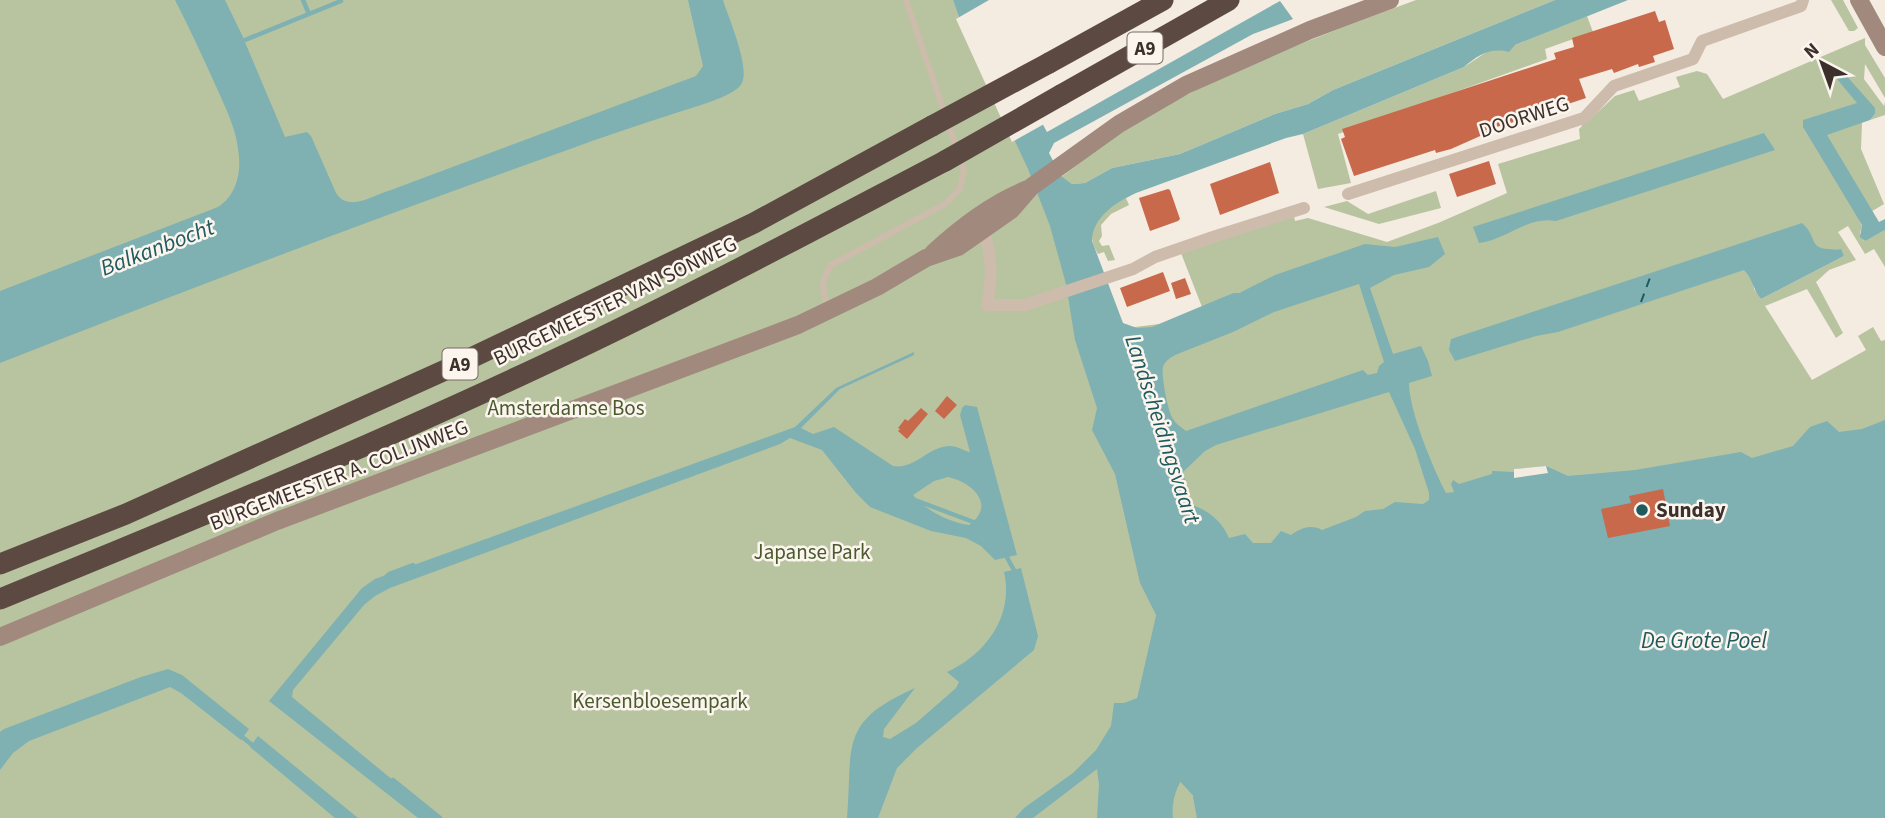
<svg xmlns="http://www.w3.org/2000/svg" width="1885" height="818" font-family="'Source Sans 3',sans-serif">
  <rect width="100%" height="100%" fill="#f4ebe1"/>
  <!-- green -->
  <path fill="#b8c4a0" fill-rule="evenodd" d="M0,0H953L1044,192L1068,256L1127,328L1167,323L1376,246C1327,259 1284,271 1239,293H1233L1202,307L1181,253L1294,216L1295,221L1308,218L1387,242L1438,223L1507,193L1498,164L1580,139L1579,129L1582,126L1581,123L1587,122L1615,96L1634,90L1639,101L1680,87L1676,77L1697,71L1707,74L1723,99L1865,38V45L1885,78V98L1865,64L1864,79L1884,106L1885,102V115L1870,120L1875,114L1863,96L1861,149L1884,204L1859,219L1862,226L1860,233L1864,241L1885,230V267L1874,249L1865,254L1848,226L1838,232L1856,260L1829,270L1816,282L1843,333L1836,338L1807,289L1765,306L1812,380L1866,350L1858,336L1873,327L1881,341L1885,340V818H0ZM1840,249L1844,256L1761,299L1754,289L1753,282L1820,250Z
    M1416,0H1555L1333,90L1308,104L1275,114L1180,154L1112,168L1085,183L1072,184L1061,177C1085,159 1109,139 1135,123C1224,71 1319,36 1416,0Z
    M1831,0H1843L1858,28L1854,31H1849Z
    M1587,16L1593,32L1545,49L1547,59L1338,134L1351,183L1318,189L1303,134L1464,67L1488,51L1515,45Z
    M1436,191L1441,208L1379,224L1324,207L1347,201L1368,214Z
    M1126,198L1129,205L1111,214L1101,225L1102,236L1099,241L1102,246L1109,245L1115,260L1108,261L1104,252L1098,254C1095,249 1092,243 1092,237C1091,222 1113,204 1126,198Z"/>
  <!-- water -->
  <path fill="#7fb0b2" fill-rule="evenodd" d="M175,0H225L242,35L285,137L307,132L311,136L336,193C349,213 373,195 391,190L696,76L703,66L688,0H723C728,17 753,72 740,86C730,97 698,106 682,111C642,124 602,137 562,152C373,219 186,290 0,363V291L218,207C237,195 242,171 238,149C236,130 227,111 219,93C205,62 191,31 175,0Z
    M953,0H1002L1035,110L1047,132L1280,1L1293,19L1253,34L1054,143L1049,153L1061,176L1072,184L1085,183L1112,168L1180,154L1275,114L1308,104L1333,90L1555,0H1628L1515,45L1509,52C1490,47 1478,55 1464,67L1303,134L1286,138L1136,193C1117,202 1092,217 1092,241L1123,323L1137,328L1152,327L1233,293H1239L1275,275L1365,244L1395,247L1438,237L1445,254L1429,267L1394,275L1370,288L1393,354L1421,346L1428,361L1432,376L1409,383C1409,411 1433,468 1446,493L1454,492L1451,484L1453,480L1459,484L1492,474V471L1514,472V469L1546,466L1568,476L1635,470L1741,452L1752,458L1793,446L1810,427L1827,421L1839,432L1862,429L1885,420V818H1197L1193,797L1199,785L1193,777L1185,775C1176,786 1171,804 1173,818H1097L1099,784L1097,769L1033,818H1015L1024,808L1073,773L1096,750L1111,726L1114,703H1124L1140,697L1150,690L1163,648L1162,627L1140,583L1115,474L1092,430L1097,408L1075,340L1066,284L1050,226L1028,169L967,38ZM1359,284L1384,362L1379,366L1377,373L1368,375L1363,370L1186,431C1181,427 1176,424 1173,419C1168,412 1161,376 1163,367C1165,361 1170,358 1175,355L1233,332L1274,312ZM1389,392L1415,449L1429,493V500L1423,504L1395,502L1383,509L1365,511L1356,517L1322,530C1311,524 1301,528 1291,535L1281,531L1271,543H1253L1245,534L1229,538C1221,519 1206,509 1187,503L1182,490L1186,484L1183,472L1205,451L1216,445Z
    M1844,73L1875,108V114L1870,120L1827,135L1879,222L1885,219V230L1865,241L1860,237L1862,225L1803,127V120L1857,103L1837,79Z
    M1764,133L1775,150L1556,221C1527,216 1506,240 1479,243L1473,227Z
    M1802,223C1821,240 1804,251 1841,249L1844,256L1761,299C1753,290 1753,279 1744,270L1558,332L1536,336L1455,361L1449,350L1451,339Z
    M914,352V355L840,389L801,428L813,434L834,427L893,466C915,470 928,446 950,446C958,446 964,451 970,452L960,415L962,408L965,405L977,407L1017,555L995,560L981,546L966,538L931,531L870,507L856,493L822,450L790,438L780,444L390,588L375,596L364,605L293,690L292,697L434,814L442,818H418L269,701L362,588L375,579L795,427L836,388ZM948,477C972,482 997,505 969,525C948,522 927,511 913,495L934,481Z
    M1021,568L1038,636L1034,650L917,748L897,768L878,818H847C853,746 838,722 915,688L884,729L883,737L890,739L916,723L956,688L959,682L947,672C986,654 1014,616 1004,572Z
    M168,669L182,675L249,729L241,740L181,693L170,687L29,741L13,753L0,770V732L4,729L141,677Z
    M258,736L358,818H335L250,747Z"/>
  <!-- pier -->
  <path fill="#f4ebe1" d="M989,0H1005L1021,61L1046,123L1012,142L956,19Z
    M1546,466L1548,473L1514,478V469Z"/>
  <g fill="none" stroke-linecap="round" stroke-linejoin="round">
    <!-- stream -->
    <path stroke="#7fb0b2" stroke-width="4.5" d="M303,0L309,14
      M245,40L341,1
      M915,500L976,523
      M1004,552L1015,572
      M384,579L389,574L413,565
      M241,736L256,748
      M393,780L440,818"/>
    <!-- canal -->
    <path stroke="#7fb0b2" stroke-width="16" d="M1142,713L1166,608
      M1172,761L1225,818"/>
    <!-- ferry -->
    <path stroke="#1f5a5e" stroke-width="2" stroke-dasharray="9 7" stroke-linecap="butt" d="M1641,302L1651,275"/>
  </g>
  <!-- building -->
  <path fill="#c8694b" d="M1655,11L1659,22L1665,20L1674,49L1653,56L1655,62L1639,67L1638,64L1614,73L1612,69L1579,79L1586,98L1547,111L1548,112L1486,130L1487,133L1451,149L1436,153L1435,150L1354,176L1341,139L1345,137L1342,129L1556,59L1554,53L1574,47L1572,38Z
    M1489,161L1496,184L1457,197L1449,174Z
    M1270,162L1279,193L1220,215L1210,184Z
    M1168,189L1170,190L1180,219L1178,221L1150,231L1139,198Z
    M1163,272L1170,291L1127,307L1120,288Z
    M1185,278L1191,294L1176,299L1171,283Z
    M947,396L957,405L944,419L935,411Z
    M921,408L928,414L907,439L898,431L900,429L898,428L905,419L908,421Z
    M1663,489L1670,526L1608,538L1601,509L1631,503L1629,496Z"/>
  <g fill="none" stroke-linecap="round" stroke-linejoin="round">
    <!-- lane -->
    <path stroke="#cdbbac" stroke-width="6" d="M828,308C822,289 820,282 831,265L945,204L960,189L964,170L906,0"/>
    <!-- street -->
    <path stroke="#cdbbac" stroke-width="12" d="M1348,194L1584,118L1614,86L1693,59L1702,41L1801,6L1803,0
      M981,224C992,252 993,276 987,305H1025L1133,269L1155,257L1216,236L1304,208"/>
    <!-- secondary -->
    <path stroke="#a18a7d" stroke-width="18" d="M1859,0L1885,47
      M933,253C961,227 992,203 1028,189
      M0,637L277,521L798,325L877,287L926,258L958,247L1011,210L1031,187L1119,124L1186,85L1310,30L1390,0"/>
    <!-- highway -->
    <path stroke="#5c4a42" stroke-width="21" d="M1049,63L1163,0
      M1061,95L1229,0
      M0,564L126,514L452,367L754,223L932,126
      M0,599C181,525 362,450 539,367C677,303 811,231 945,161"/>
    <!-- highway-bridge -->
    <path stroke="#5c4a42" stroke-width="21" d="M932,126L1049,63
      M945,161L1061,95"/>
  </g>
  <!-- markers -->
  <circle fill="#1f5a5e" stroke="#fbf5ee" stroke-width="2.5" cx="1642" cy="510" r="7"/>
  <g text-anchor="middle" stroke-width="5" stroke-linejoin="round" paint-order="stroke">
    <!-- shield labels -->
    <g fill="#fbf5ee" stroke="#756b66" stroke-width="2">
      <rect x="1127.5" y="32.5" width="35" height="31" rx="5"/>
      <rect x="442.5" y="348.5" width="35" height="31" rx="5"/>
    </g>
    <g font-size="19" font-weight="bold" fill="#3b302b">
      <text x="1145" y="55">A9</text>
      <text x="460" y="371">A9</text>
    </g>
    <!-- street labels -->
    <g font-size="21" fill="#3b302b" stroke="#fbf5ee">
      <text transform="translate(1524 117) rotate(-18)" y="7">DOORWEG</text>
      <text transform="translate(615 301) rotate(-26)" y="7">BURGEMEESTER VAN SONWEG</text>
      <text transform="translate(339 475) rotate(-21)" y="7">BURGEMEESTER A. COLIJNWEG</text>
    </g>
    <!-- park labels -->
    <g font-size="21" fill="#4a5a2e" stroke="#fbf5ee">
      <text x="566" y="415">Amsterdamse Bos</text>
      <text x="812" y="559">Japanse Park</text>
      <text x="660" y="708">Kersenbloesempark</text>
    </g>
    <!-- poi labels -->
    <g font-size="21" font-weight="bold" fill="#3b302b" stroke="#fbf5ee" text-anchor="start">
      <text x="1656" y="517">Sunday</text>
    </g>
    <!-- water labels -->
    <g font-size="23" font-style="italic" fill="#1f5a5e" stroke="#fbf5ee">
      <text transform="translate(157 247) rotate(-21)" y="8">Balkanbocht</text>
      <text transform="translate(1163 429) rotate(72)" y="8">Landscheidingsvaart</text>
      <text x="1704" y="648">De Grote Poel</text>
    </g>
  </g>
  <!-- north arrow -->
  <g transform="translate(1822 63) rotate(319)" stroke="#fbf5ee" stroke-width="5" paint-order="stroke">
  <path d="M0-5L12 26L0 18L-12 26Z" fill="#3b302b"/>
  <text y="-10" font-size="19" font-weight="bold" text-anchor="middle" fill="#3b302b">N</text>
  </g>
</svg>
